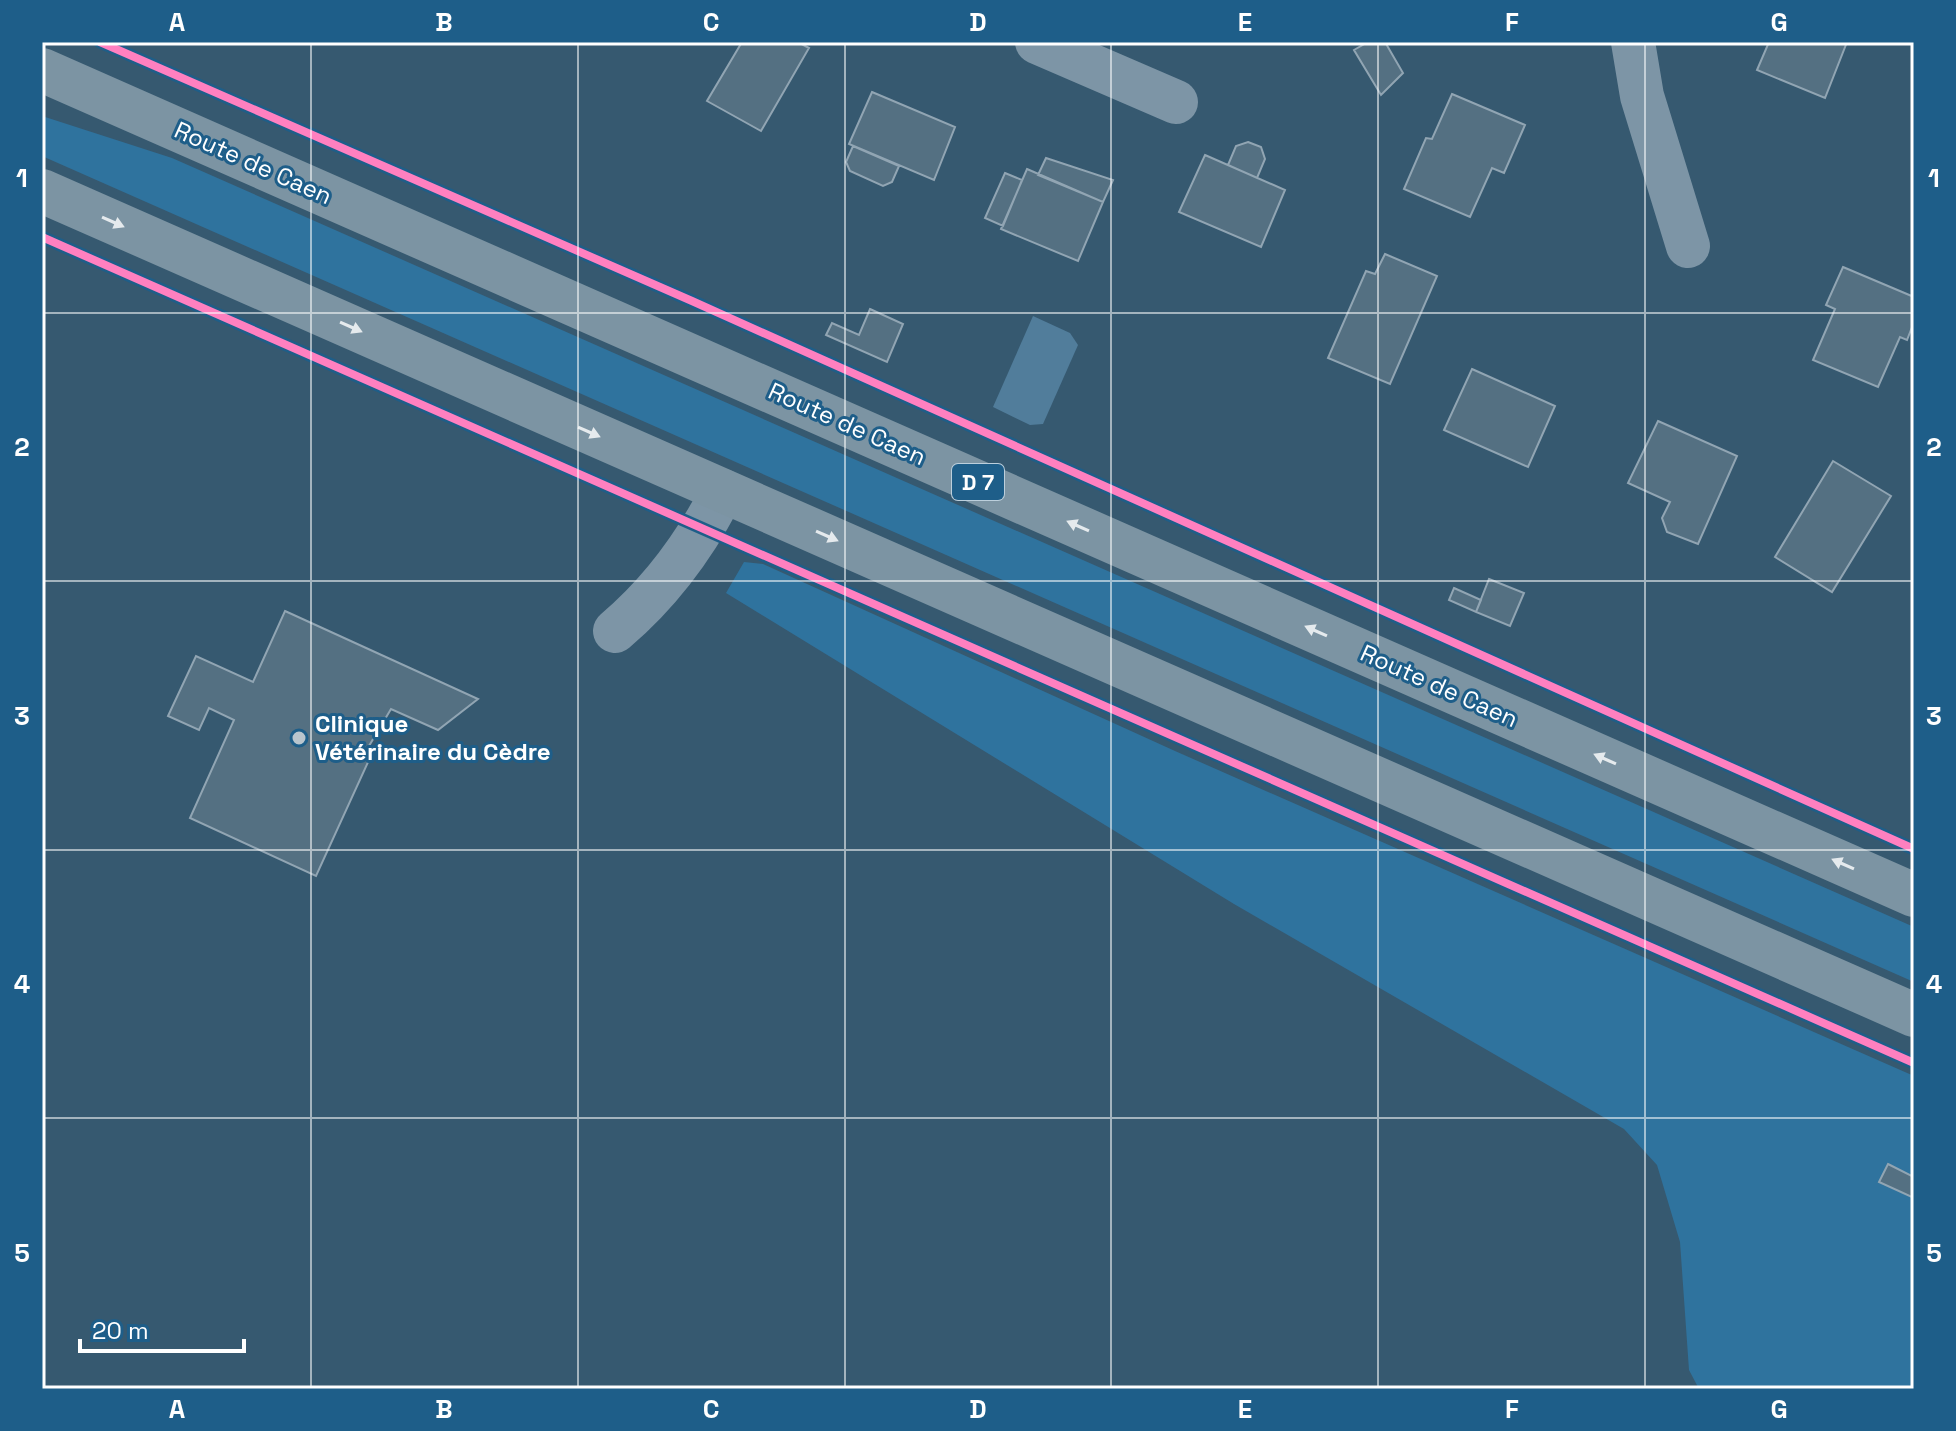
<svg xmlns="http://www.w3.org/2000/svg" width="1956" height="1431" font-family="'Space Grotesk',sans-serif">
  <rect width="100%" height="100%" fill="#365970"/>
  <!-- green -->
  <path fill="#2f739e" d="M42,116L172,158L1914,927V982L42,156Z
    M744,562L763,564L1175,751L1914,1076V1389H1699L1689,1370L1680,1242L1657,1165L1624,1129L1234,904L726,593Z"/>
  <!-- water -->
  <path fill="#517d9b" d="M1033,316L1070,333L1078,345L1043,424L1030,425L993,407Z"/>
  <!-- building -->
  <path fill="#547082" stroke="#91a5b3" stroke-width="2" d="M742,42H798L809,48L761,131L707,101Z
    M1368,42H1385L1403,73L1381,95L1354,50Z
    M1769,42H1847L1825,98L1757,70Z
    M872,92L955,127L934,180L849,144Z
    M1452,94L1525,125L1504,173L1492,168L1470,217L1404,189L1426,138L1432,139Z
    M1248,142L1261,147L1265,159L1257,178L1228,165L1236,146Z
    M853,146L899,166L892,182L883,186L850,171L846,162Z
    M1205,155L1285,190L1261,247L1179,212Z
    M1046,158L1113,180L1103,202L1038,175Z
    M1027,169L1103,202L1078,261L1001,229Z
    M1005,173L1022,180L1003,226L985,218Z
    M1385,254L1437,276L1390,384L1328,358L1366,271L1375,274Z
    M1843,267L1914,297V322L1907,340L1900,337L1878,387L1813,360L1835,309L1826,305Z
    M870,309L903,324L887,362L826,335L832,323L859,335Z
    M1472,369L1555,406L1528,467L1444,430Z
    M1658,421L1737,456L1698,544L1667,532L1662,518L1670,502L1628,483Z
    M1833,461L1891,496L1832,592L1775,557Z
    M1489,579L1524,593L1510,626L1476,612Z
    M1454,588L1481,600L1476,612L1449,600Z
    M285,611L478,699L438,730L391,709L369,746L374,749L316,876L190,818L234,720L209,708L199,730L168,716L196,656L253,682Z
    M1888,1164L1914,1177V1198L1879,1182Z"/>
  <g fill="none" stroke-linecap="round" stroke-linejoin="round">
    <!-- minor -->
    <path stroke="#7d95a6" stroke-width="44" d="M1037,42L1176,102
      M1633,42L1642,96L1688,246
      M615,631C661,592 696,544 723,491"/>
    <!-- major -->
    <path stroke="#7c94a3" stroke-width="44" d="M42,70L1914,895
      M42,191L1914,1015"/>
    <!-- cycleway casing -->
    <g stroke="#1e5e89" stroke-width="13">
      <path id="cycleway" d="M100,42L692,301L1914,849
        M42,237L1914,1063"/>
    </g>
    <!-- cycleway -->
    <use href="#cycleway" stroke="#ff80c0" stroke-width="8"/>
  </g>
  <!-- one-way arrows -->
  <defs><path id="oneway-solid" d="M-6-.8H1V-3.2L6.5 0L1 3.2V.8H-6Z" transform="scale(2)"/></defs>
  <g fill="#e5eaed">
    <use href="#oneway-solid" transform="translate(113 222) rotate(24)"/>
    <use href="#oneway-solid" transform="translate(351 327) rotate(24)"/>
    <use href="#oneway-solid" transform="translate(589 432) rotate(24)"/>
    <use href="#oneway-solid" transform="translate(1078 526) rotate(-156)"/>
    <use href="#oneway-solid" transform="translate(827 536) rotate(24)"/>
    <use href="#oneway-solid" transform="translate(1316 631) rotate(-156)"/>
    <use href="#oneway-solid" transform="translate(1605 759) rotate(-156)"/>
    <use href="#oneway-solid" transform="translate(1843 864) rotate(-156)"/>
  </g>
  <!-- grid -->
  <path fill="none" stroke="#fff" stroke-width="2" stroke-opacity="0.55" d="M311,42V1389M578,42V1389M845,42V1389M1111,42V1389M1378,42V1389M1645,42V1389M42,313H1914M42,581H1914M42,850H1914M42,1118H1914"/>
  <!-- markers -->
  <circle fill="#b9c5cd" stroke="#1e5e89" stroke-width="3" cx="299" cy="738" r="8"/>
  <g text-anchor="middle" stroke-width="6" stroke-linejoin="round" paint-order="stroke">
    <!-- shield labels -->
    <rect fill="#1e5e89" stroke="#bccfdc" stroke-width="2" x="952" y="464" width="52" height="36" rx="6"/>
    <g font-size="22" font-weight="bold" fill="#fff">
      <text x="978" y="490">D 7</text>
    </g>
    <!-- street labels -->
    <g font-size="24" fill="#fff" stroke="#1e5e89">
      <text transform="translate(253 163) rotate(24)" y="8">Route de Caen</text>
      <text transform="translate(847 424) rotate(24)" y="8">Route de Caen</text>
      <text transform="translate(1439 686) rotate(24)" y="8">Route de Caen</text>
    </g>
    <!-- poi labels -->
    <g font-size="24" font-weight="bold" fill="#fff" stroke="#1e5e89" text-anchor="start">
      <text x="315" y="732">Clinique<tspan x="315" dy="28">Vétérinaire du Cèdre</tspan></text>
    </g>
  </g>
  <!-- border -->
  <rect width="1956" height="1431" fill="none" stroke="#1e5e89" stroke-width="88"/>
  <!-- scale -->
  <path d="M80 1339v12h164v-12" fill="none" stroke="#ffffff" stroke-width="4"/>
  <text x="92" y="1339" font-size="24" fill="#ffffff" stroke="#1e5e89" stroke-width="6" paint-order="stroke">20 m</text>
  <rect x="44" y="44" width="1868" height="1343" fill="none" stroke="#fff" stroke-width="3"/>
  <g font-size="26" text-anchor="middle" font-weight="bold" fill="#fff">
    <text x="177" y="31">A</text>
    <text x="444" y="31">B</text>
    <text x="711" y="31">C</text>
    <text x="978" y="31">D</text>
    <text x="1245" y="31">E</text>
    <text x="1512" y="31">F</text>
    <text x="1779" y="31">G</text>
    <text x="22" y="187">1</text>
    <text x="1934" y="187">1</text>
    <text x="22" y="456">2</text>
    <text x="1934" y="456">2</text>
    <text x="22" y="725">3</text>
    <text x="1934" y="725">3</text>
    <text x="22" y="993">4</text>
    <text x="1934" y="993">4</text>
    <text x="22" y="1262">5</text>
    <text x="1934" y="1262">5</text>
    <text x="177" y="1418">A</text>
    <text x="444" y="1418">B</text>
    <text x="711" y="1418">C</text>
    <text x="978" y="1418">D</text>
    <text x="1245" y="1418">E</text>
    <text x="1512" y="1418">F</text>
    <text x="1779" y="1418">G</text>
  </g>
</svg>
